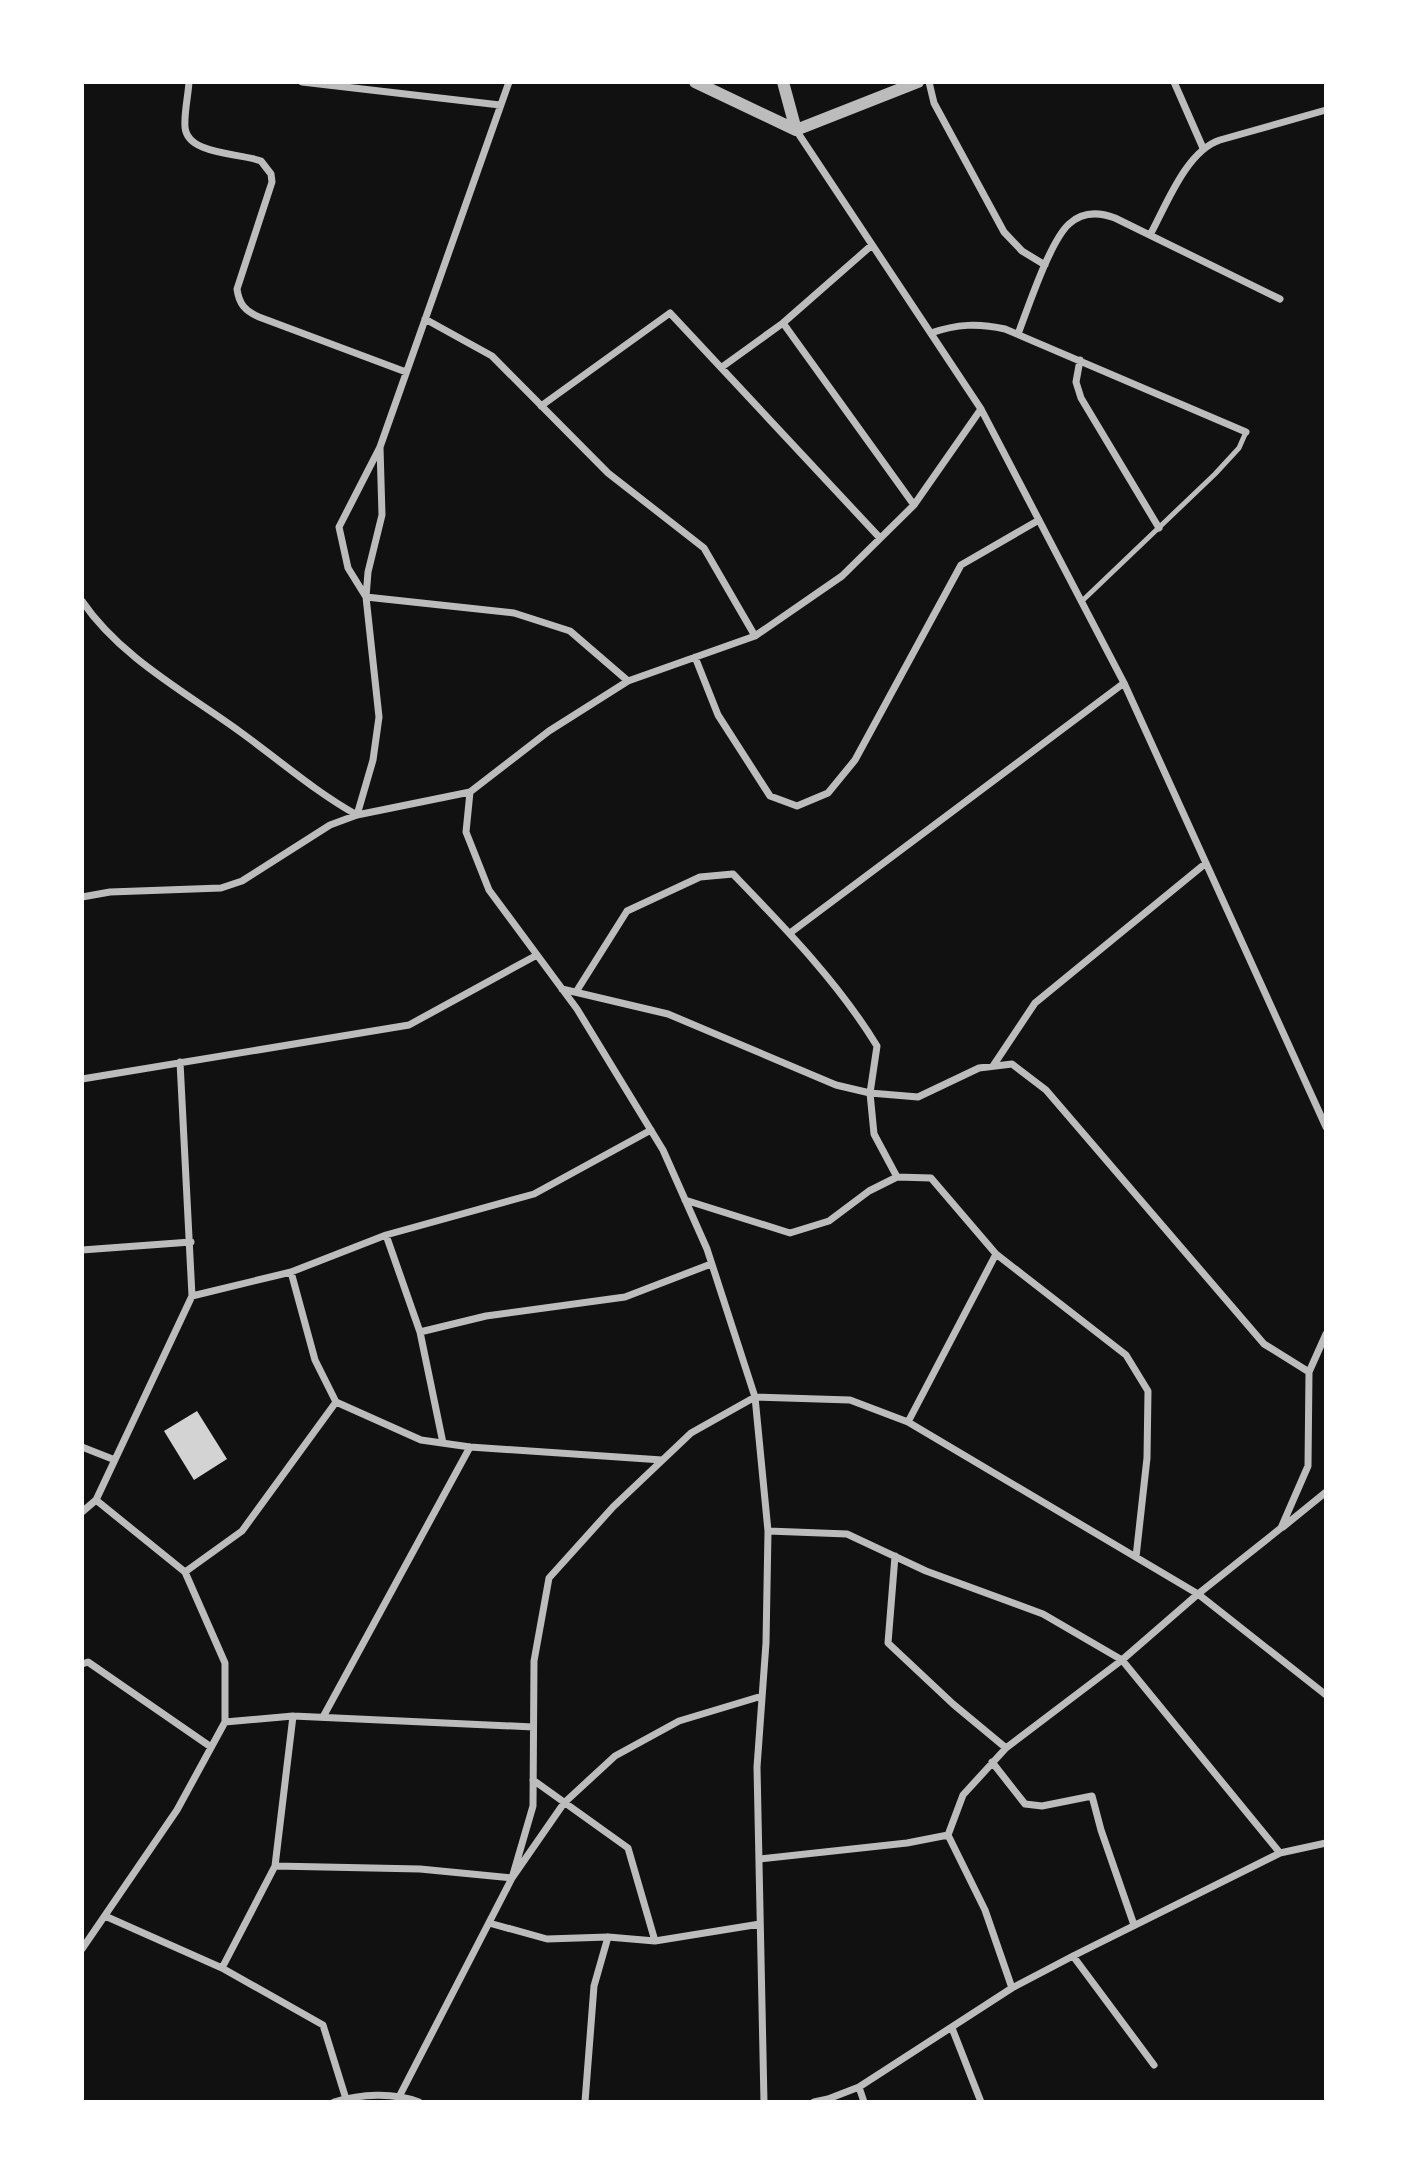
<svg xmlns="http://www.w3.org/2000/svg" width="1408" height="2184" font-family="Overpass,sans-serif">
  <rect width="100%" height="100%" fill="#111"/>
  <!-- building -->
  <path fill="#d3d3d3" d="M197,1411L227,1459L194,1480L164,1431Z"/>
  <g fill="none" stroke-linecap="round" stroke-linejoin="round">
    <!-- service -->
    <path stroke="#bcbcbc" stroke-width="5" d="M1081,602L1215,474L1239,448L1246,432"/>
    <!-- minor -->
    <path stroke="#bcbcbc" stroke-width="7" d="M189,82C188,97 184,113 185,127C187,155 240,153 261,161L271,174L272,182L237,289C239,304 245,311 259,317L406,372
      M302,82L500,105
      M929,82L934,103L1004,232L1022,251L1045,265
      M1174,82L1203,148
      M796,130L981,409L1124,683L1326,1127
      M1150,235C1166,206 1186,151 1220,140L1326,110
      M425,319L492,356L608,473L704,548L755,636
      M783,323L914,505
      M931,333C957,324 978,323 1005,329L1246,432
      M1018,334C1028,308 1050,241 1069,224C1082,212 1099,212 1115,218L1280,299
      M1080,360L1076,382L1081,398L1159,528
      M722,367L783,323L872,245
      M541,406L670,313L880,538
      M366,597L348,568L339,527L380,447L509,82
      M366,597L514,613L570,631L628,681
      M82,601C120,657 185,692 239,731C278,759 314,791 357,815L373,760L379,717L366,597L368,572L382,515L380,447
      M695,657L718,715L770,796L797,806L828,793L855,760L961,565L1039,520
      M82,897L110,892L221,888L242,881L330,825L357,815L470,792
      M790,933L1124,683
      M562,989L668,1014L836,1085L870,1093L918,1097L979,1068L1012,1064L1046,1090L1264,1344L1309,1372
      M576,992L627,911L700,877L733,874C785,928 838,982 877,1046L870,1093L874,1134L897,1177
      M993,1066L1035,1003L1206,863
      M82,1079L409,1025L537,955
      M685,1200L790,1233L829,1221L869,1191L897,1177L931,1178L996,1254L1126,1355L1148,1391L1147,1458L1136,1557
      M386,1235L420,1332L443,1443
      M82,1250L191,1242
      M291,1272L315,1360L336,1402L421,1440L470,1447L662,1460
      M192,1296L291,1272L386,1235L534,1194L651,1130
      M420,1332L486,1316L625,1297L711,1264
      M908,1422L996,1254
      M82,1447L115,1460
      M82,1512L96,1500L192,1296L180,1062
      M1283,1527L1326,1492
      M768,1531L847,1534L926,1571L1043,1614L1122,1660L1280,1853
      M895,1556L888,1643L953,1704L1006,1748
      M185,1572L242,1531L336,1402
      M82,1664L88,1662L211,1747
      M323,1717L470,1447
      M225,1722L293,1716L533,1727
      M992,1762L1025,1804L1042,1806L1092,1796L1101,1830L1134,1925
      M533,1780L628,1848L655,1941
      M948,1835L963,1795L1006,1748L1122,1660L1198,1594L1281,1528L1308,1466L1309,1372L1326,1334
      M760,1859L907,1843L948,1835L985,1910L1012,1988
      M275,1866L420,1869L512,1878L564,1803L615,1756L679,1721L762,1696
      M105,1916L222,1968L323,2025L346,2099
      M489,1923L547,1939L608,1937L655,1941L760,1924
      M82,1949L177,1810L225,1722V1663L185,1572L96,1500
      M1073,1956L1154,2065
      M222,1968L275,1866L293,1716
      M952,2028L981,2102
      M859,2087L864,2102
      M400,2095L512,1878L533,1806L534,1661L549,1578L613,1507L691,1433L755,1397L850,1400L908,1422L1198,1594L1326,1695
      M334,2102C361,2094 393,2092 419,2102
      M585,2102L594,1986L608,1937
      M764,2102L757,1767L766,1643L768,1531L755,1397L707,1249L663,1150L577,1009L489,890L466,832L470,792L549,731L628,681L755,636L842,576L914,505L981,409
      M814,2102L828,2099L859,2087L1012,1988L1073,1956L1280,1853L1326,1843"/>
    <!-- tertiary -->
    <path stroke="#bcbcbc" stroke-width="12" d="M695,82L796,130L918,82
      M783,82L796,130"/>
  </g>
  <!-- border -->
  <rect width="1408" height="2184" fill="none" stroke="#ffffff" stroke-width="168"/>
</svg>
